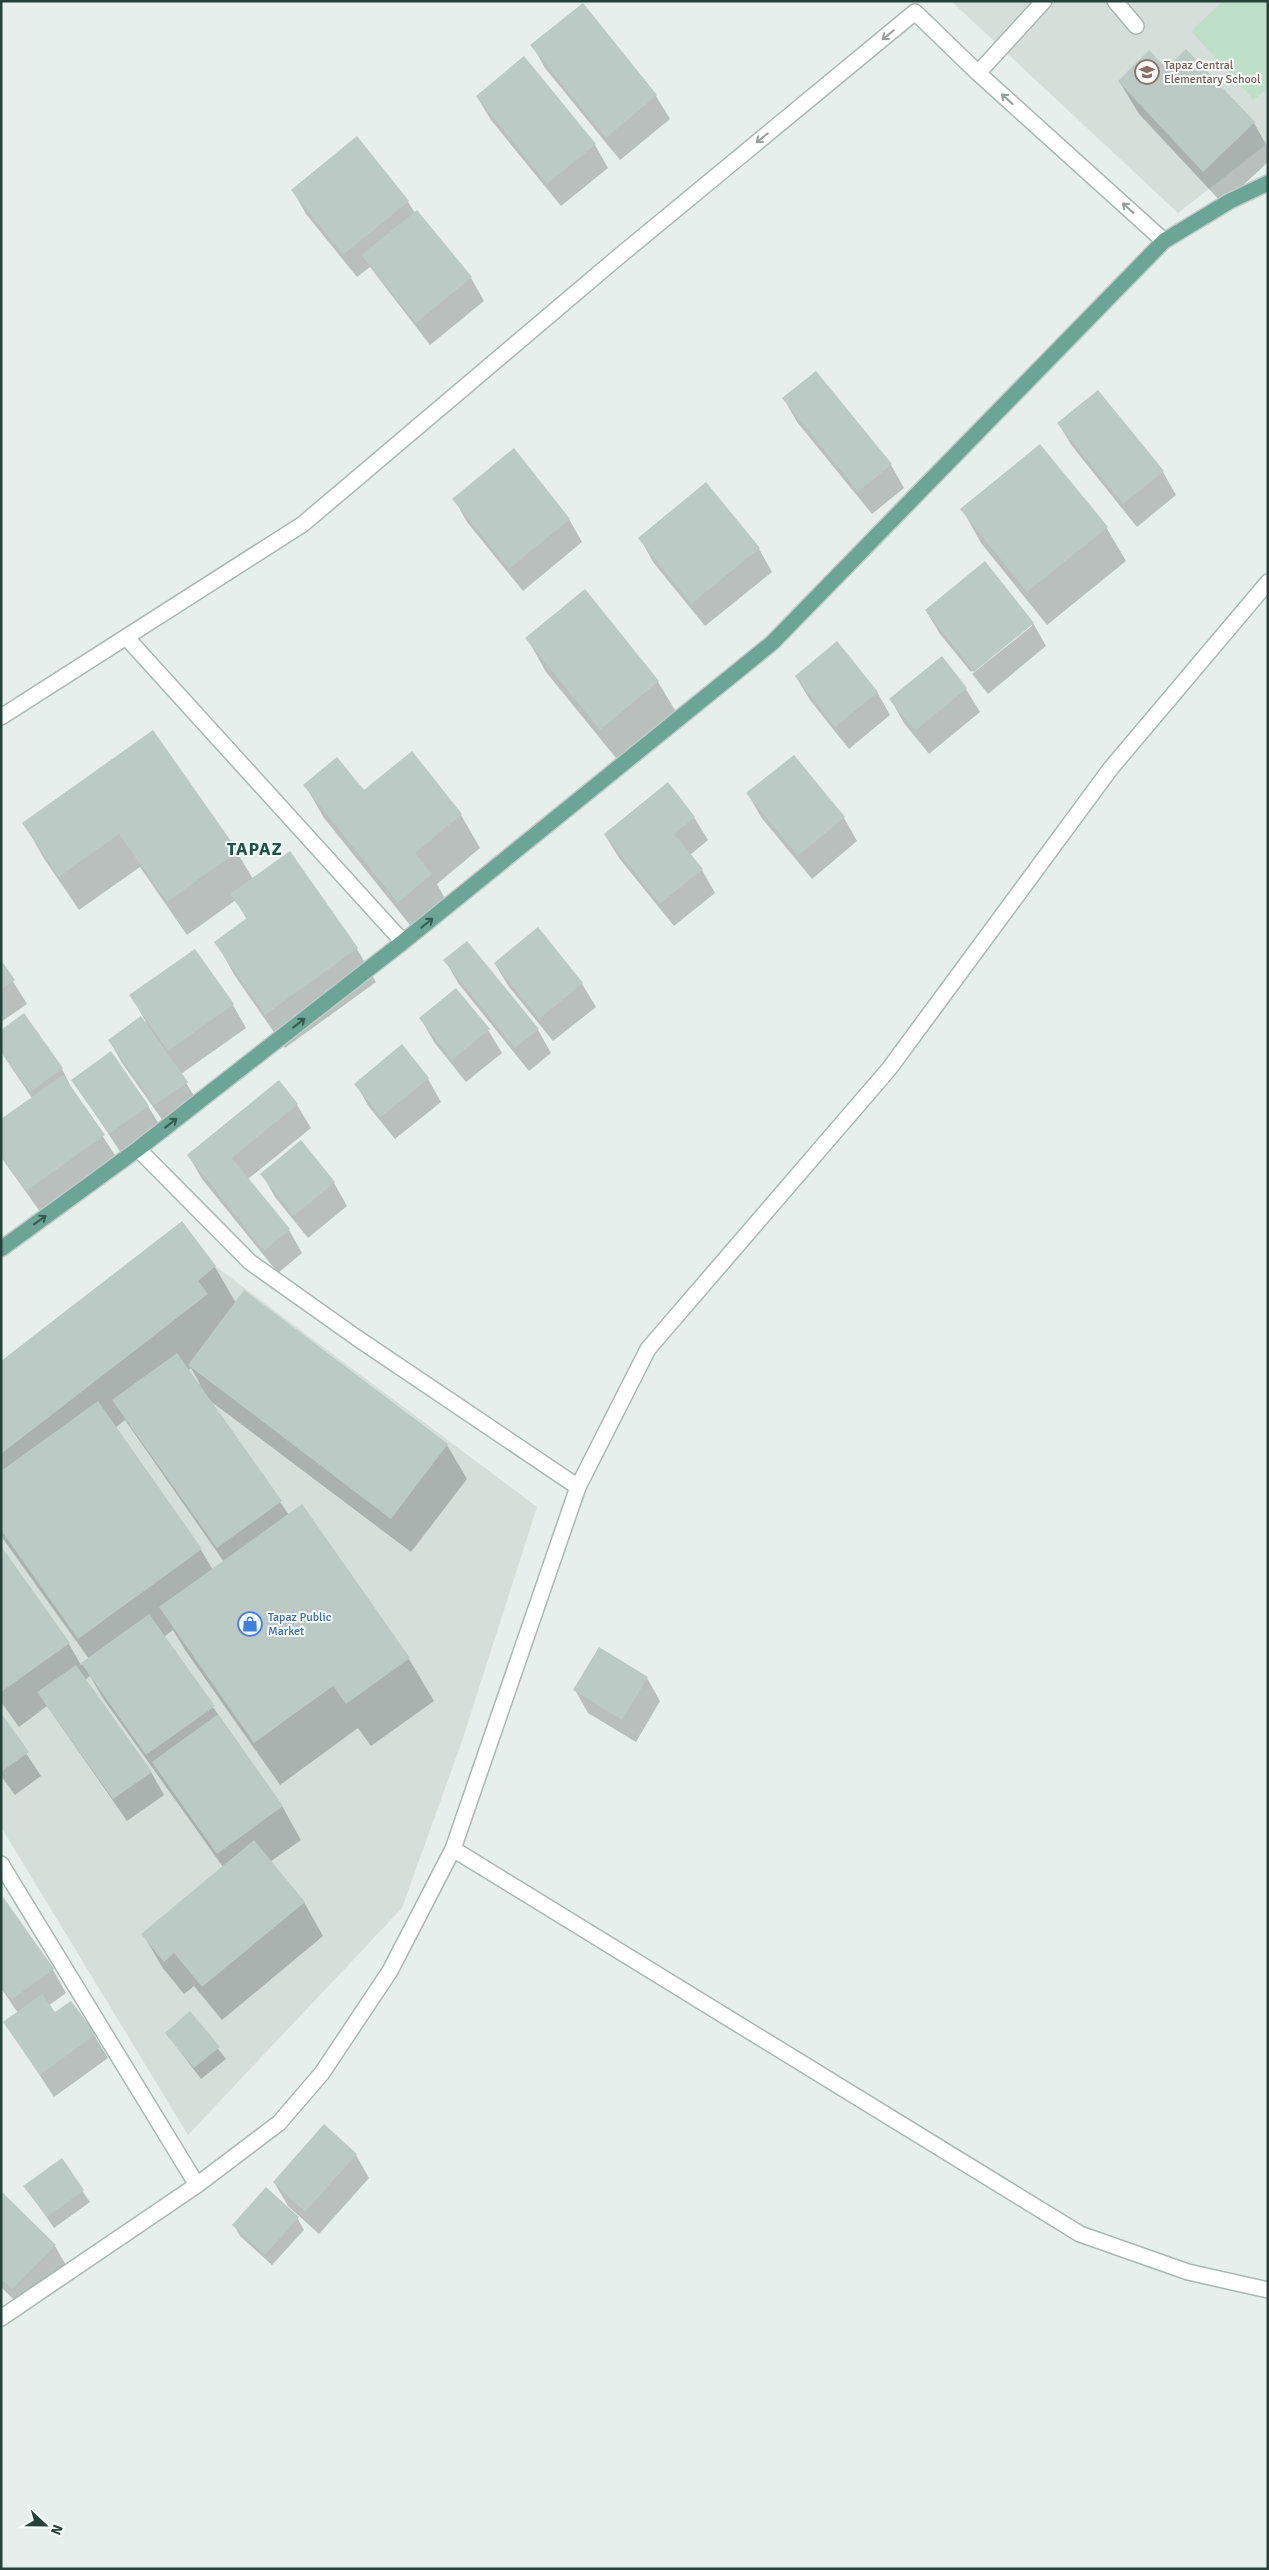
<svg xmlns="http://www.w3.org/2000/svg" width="1269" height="2570" font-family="Signika,sans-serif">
  <rect width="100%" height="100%" fill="#e6efeb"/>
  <!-- built -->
  <path fill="#d4dfda" d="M951,1H1268V143L1178,213Z
    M191,1248L537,1507L462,1741L402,1908L188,2135L1,1827V1375Z"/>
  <!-- green -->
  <path fill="#bfe0c8" d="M1223,1H1268V87L1254,100L1191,31Z"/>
  <!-- shadow -->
  <path fill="#0003" fill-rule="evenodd" d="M583,5L656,96L670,119L620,160L545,68L532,45Z
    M1166,70L1254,123L1268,148V162L1223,204L1139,114L1119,81Z
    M477,97L595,145L608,168L561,206L491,120Z
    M293,191L408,202L415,213L471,278L484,301L430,345L370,267L357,277L306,214Z
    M1097,392L1163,472L1176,495L1137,527L1072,446L1058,423Z
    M784,399L891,465L904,488L872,514L797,422Z
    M454,499L569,519L582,542L523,591L467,522Z
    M962,509L1106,527L1126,561L1047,625L981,543Z
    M640,538L759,549L772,572L705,626L653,562Z
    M985,563L1033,623L1046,646L988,694L972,674L1032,626V623L971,672L940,634L926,611Z
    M585,591L658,682L678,715L620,763L546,672L527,638Z
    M942,658L966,689L980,712L929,754L904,723L891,700Z
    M796,677L877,692L890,715L849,749L810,700Z
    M153,731L237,852L253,879L290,853L357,949L376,982L285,1048L235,976L216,942L247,920L236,900L187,935L140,867L79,910L43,857L24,823Z
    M794,756L844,818L857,841L812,879L761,817L748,794Z
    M305,785L364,792L461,815L480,848L437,884L450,908L418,935L324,818Z
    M694,817L708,840L690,855L702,870L715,893L674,926L619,858L605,835Z
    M445,960L538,1030L551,1053L529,1071L458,983Z
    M1,962L27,1004L1,1022Z
    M495,964L582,984L596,1007L553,1041L509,987Z
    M131,996L233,1005L246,1028L181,1074L200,1106L168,1128L122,1063L109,1040L146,1022Z
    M24,1015L62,1069L74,1093L117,1158L41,1213L1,1157V1120L32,1098L1,1052V1031Z
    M421,1019L488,1030L502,1053L466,1082L434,1042Z
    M428,1079L441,1102L395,1139L369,1107L356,1084Z
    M73,1080L148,1106L162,1129L123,1156Z
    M297,1105L311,1128L248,1179L289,1230L302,1253L278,1273L202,1179L189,1156Z
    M301,1142L334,1183L347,1206L308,1238L275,1197L262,1174Z
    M182,1222L215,1267L236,1303L244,1291L447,1445L467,1479L411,1552L209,1400L289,1515L301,1506L409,1659L434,1701L371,1746L358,1728L280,1785L185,1650L173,1630L164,1637L282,1806L301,1840L270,1862L304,1902L323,1936L222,2020L194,1986L184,1994L162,1967L143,1934L223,1867L102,1697L90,1676L85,1680L151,1772L164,1795L127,1821L47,1706L19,1727L1,1702V1548L69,1644L81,1665L89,1659L1,1536V1362ZM191,1368L200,1384L198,1385L188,1371ZM125,1420L224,1562L213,1570L201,1550L115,1428Z
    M647,1678L660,1701L636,1742L588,1713L575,1690Z
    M1,1715L41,1776L15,1795L1,1776Z
    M1,1896L53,1970L66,1993L48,2006L54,2014L94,2035L108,2058L54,2097L5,2023L18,2013L1,1988Z
    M190,2013L226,2059L201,2079L166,2033Z
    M356,2155L369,2178L319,2234L288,2206L274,2182Z
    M61,2160L90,2202L54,2228L25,2186Z
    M1,2193L55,2246L68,2269L26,2312L1,2287Z
    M295,2214L304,2230L272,2265L240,2236L234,2225Z"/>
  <!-- building -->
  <path fill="#bbcac4" d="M583,3L657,95L606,138L530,45Z
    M1186,49L1255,122L1203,172L1118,81L1149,50L1166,68Z
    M524,56L596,144L547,184L476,96Z
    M357,136L409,201L343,255L291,190Z
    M417,210L472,277L416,323L361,255Z
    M816,371L892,464L858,492L782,398Z
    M1098,390L1164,471L1123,504L1057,423Z
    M1040,444L1108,527L1027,592L960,509Z
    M514,448L570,519L509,569L452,499Z
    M706,482L760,548L691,604L638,538Z
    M985,561L1034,623L974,672L925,610Z
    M585,589L659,681L600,730L525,638Z
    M837,641L878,692L835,727L795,676Z
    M942,656L967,688L915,731L889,699Z
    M153,730L238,851L167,902L119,834L59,877L22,823Z
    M412,751L462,814L415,853L432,874L398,903L303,785L337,757L364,790Z
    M794,755L845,817L798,856L746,793Z
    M668,782L695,817L674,834L703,869L660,904L604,834Z
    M290,851L358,948L265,1015L214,942L247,918L230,894Z
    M538,927L583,983L539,1019L494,963Z
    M467,941L539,1029L515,1048L443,960Z
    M195,949L234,1004L168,1051L129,995Z
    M1,960L15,980L1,990Z
    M456,988L490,1029L452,1060L419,1018Z
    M24,1013L63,1068L30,1092L1,1052V1030Z
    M141,1016L188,1082L154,1105L108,1040Z
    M402,1044L429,1078L381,1117L354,1084Z
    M111,1051L149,1106L109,1134L71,1080Z
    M63,1075L105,1135L26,1191L1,1155V1119Z
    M279,1080L298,1104L232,1158L290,1229L264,1251L187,1155Z
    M301,1140L335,1182L294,1216L260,1174Z
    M182,1221L216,1266L198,1281L208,1294L1,1454V1361Z
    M244,1290L448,1444L391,1519L188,1365Z
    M177,1353L282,1501L217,1548L112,1400Z
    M98,1401L202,1549L78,1639L1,1530V1471Z
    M302,1504L410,1658L346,1704L333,1686L254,1743L159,1607Z
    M1,1546L70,1643L1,1692Z
    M149,1614L215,1706L146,1755L81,1663Z
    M599,1647L648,1677L622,1720L573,1690Z
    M76,1665L152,1772L113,1799L37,1692Z
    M1,1713L29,1752L1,1772Z
    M218,1714L283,1806L217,1854L152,1762Z
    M254,1840L305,1902L202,1987L174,1953L164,1962L141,1934Z
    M1,1894L54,1969L11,2000L1,1986Z
    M42,1994L55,2012L71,2001L96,2034L40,2075L3,2022Z
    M190,2011L220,2047L194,2068L165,2033Z
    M324,2124L357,2154L305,2212L273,2182Z
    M62,2158L84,2190L47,2217L23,2186Z
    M266,2187L299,2217L265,2255L232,2225Z
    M1,2191L56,2245L12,2289L1,2279Z"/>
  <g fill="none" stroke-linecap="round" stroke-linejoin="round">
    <!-- minor casing -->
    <g stroke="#a8b8b2" stroke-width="18">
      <path id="minor" d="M1115,1L1136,26
        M978,73L1044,1
        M126,637L403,942
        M1,717L303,524L617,258L915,12L978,73L1164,241
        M138,1149L250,1262L357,1338L578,1487
        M453,1849L1080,2234L1188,2272L1268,2290
        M1,1864L197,2185
        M1,2318L197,2185L279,2123L322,2073L390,1971L453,1849L578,1487L648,1349L889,1069L1111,768L1268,582"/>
    </g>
    <!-- major casing -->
    <g stroke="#c2cac8" stroke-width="18">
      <path id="major" d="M1,1249L138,1149L403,942L772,643L1164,241L1230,201L1268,183"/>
    </g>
    <!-- minor -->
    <use href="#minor" stroke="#fff" stroke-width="15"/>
    <!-- major -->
    <use href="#major" stroke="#6aa596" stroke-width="15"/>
  </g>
  <!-- one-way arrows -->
  <defs><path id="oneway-shaft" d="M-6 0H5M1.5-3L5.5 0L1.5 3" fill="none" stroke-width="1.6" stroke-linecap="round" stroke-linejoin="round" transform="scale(1.25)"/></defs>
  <g stroke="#92a09c">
    <use href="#oneway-shaft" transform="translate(888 35) rotate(141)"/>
    <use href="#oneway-shaft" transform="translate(1007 99) rotate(-138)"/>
    <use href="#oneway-shaft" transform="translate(762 138) rotate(141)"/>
    <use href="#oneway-shaft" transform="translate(1128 208) rotate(-138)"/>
  </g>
  <g stroke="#365b51">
    <use href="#oneway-shaft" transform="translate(427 923) rotate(-39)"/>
    <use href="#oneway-shaft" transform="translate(299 1023) rotate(-38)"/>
    <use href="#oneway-shaft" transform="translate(171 1123) rotate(-38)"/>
    <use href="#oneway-shaft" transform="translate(40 1220) rotate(-36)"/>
  </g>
  <!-- icons -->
  <defs>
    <g id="school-ring" transform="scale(1.25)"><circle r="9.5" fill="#f7fbf9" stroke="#8d6e63" stroke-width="1.5"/><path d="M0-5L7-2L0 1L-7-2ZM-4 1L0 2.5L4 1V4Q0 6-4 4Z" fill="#8d6e63"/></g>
    <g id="shop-ring" transform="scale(1.25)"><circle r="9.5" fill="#f7fbf9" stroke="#3f7fe0" stroke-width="1.5"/><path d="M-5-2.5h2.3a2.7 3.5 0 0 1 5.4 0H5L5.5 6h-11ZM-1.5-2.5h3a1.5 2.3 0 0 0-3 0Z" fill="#3f7fe0"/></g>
  </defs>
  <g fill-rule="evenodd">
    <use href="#school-ring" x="1147" y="72"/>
    <use href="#shop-ring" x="250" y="1624"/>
  </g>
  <g text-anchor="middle" stroke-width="4" stroke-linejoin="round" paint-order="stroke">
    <!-- education labels -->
    <g font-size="12" fill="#785e54" stroke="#f7fbf9" text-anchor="start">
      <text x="1164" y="69">Tapaz Central<tspan x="1164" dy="14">Elementary School</tspan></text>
    </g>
    <!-- shop labels -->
    <g font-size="12" fill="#366cbe" stroke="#f7fbf9" text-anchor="start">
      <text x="268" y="1621">Tapaz Public<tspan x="268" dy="14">Market</tspan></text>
    </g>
    <!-- district labels -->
    <g font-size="18" font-weight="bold" letter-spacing="1" fill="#1f5548" stroke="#f7fbf9">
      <text x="255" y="855">TAPAZ</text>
    </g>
  </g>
  <!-- border -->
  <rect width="1269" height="2570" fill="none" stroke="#24423a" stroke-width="5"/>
  <!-- north arrow -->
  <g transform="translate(45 2525) rotate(112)" stroke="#f7fbf9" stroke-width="4" paint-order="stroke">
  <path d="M0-4L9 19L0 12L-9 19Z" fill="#24423a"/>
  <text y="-8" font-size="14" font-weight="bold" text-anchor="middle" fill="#24423a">N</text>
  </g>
</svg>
